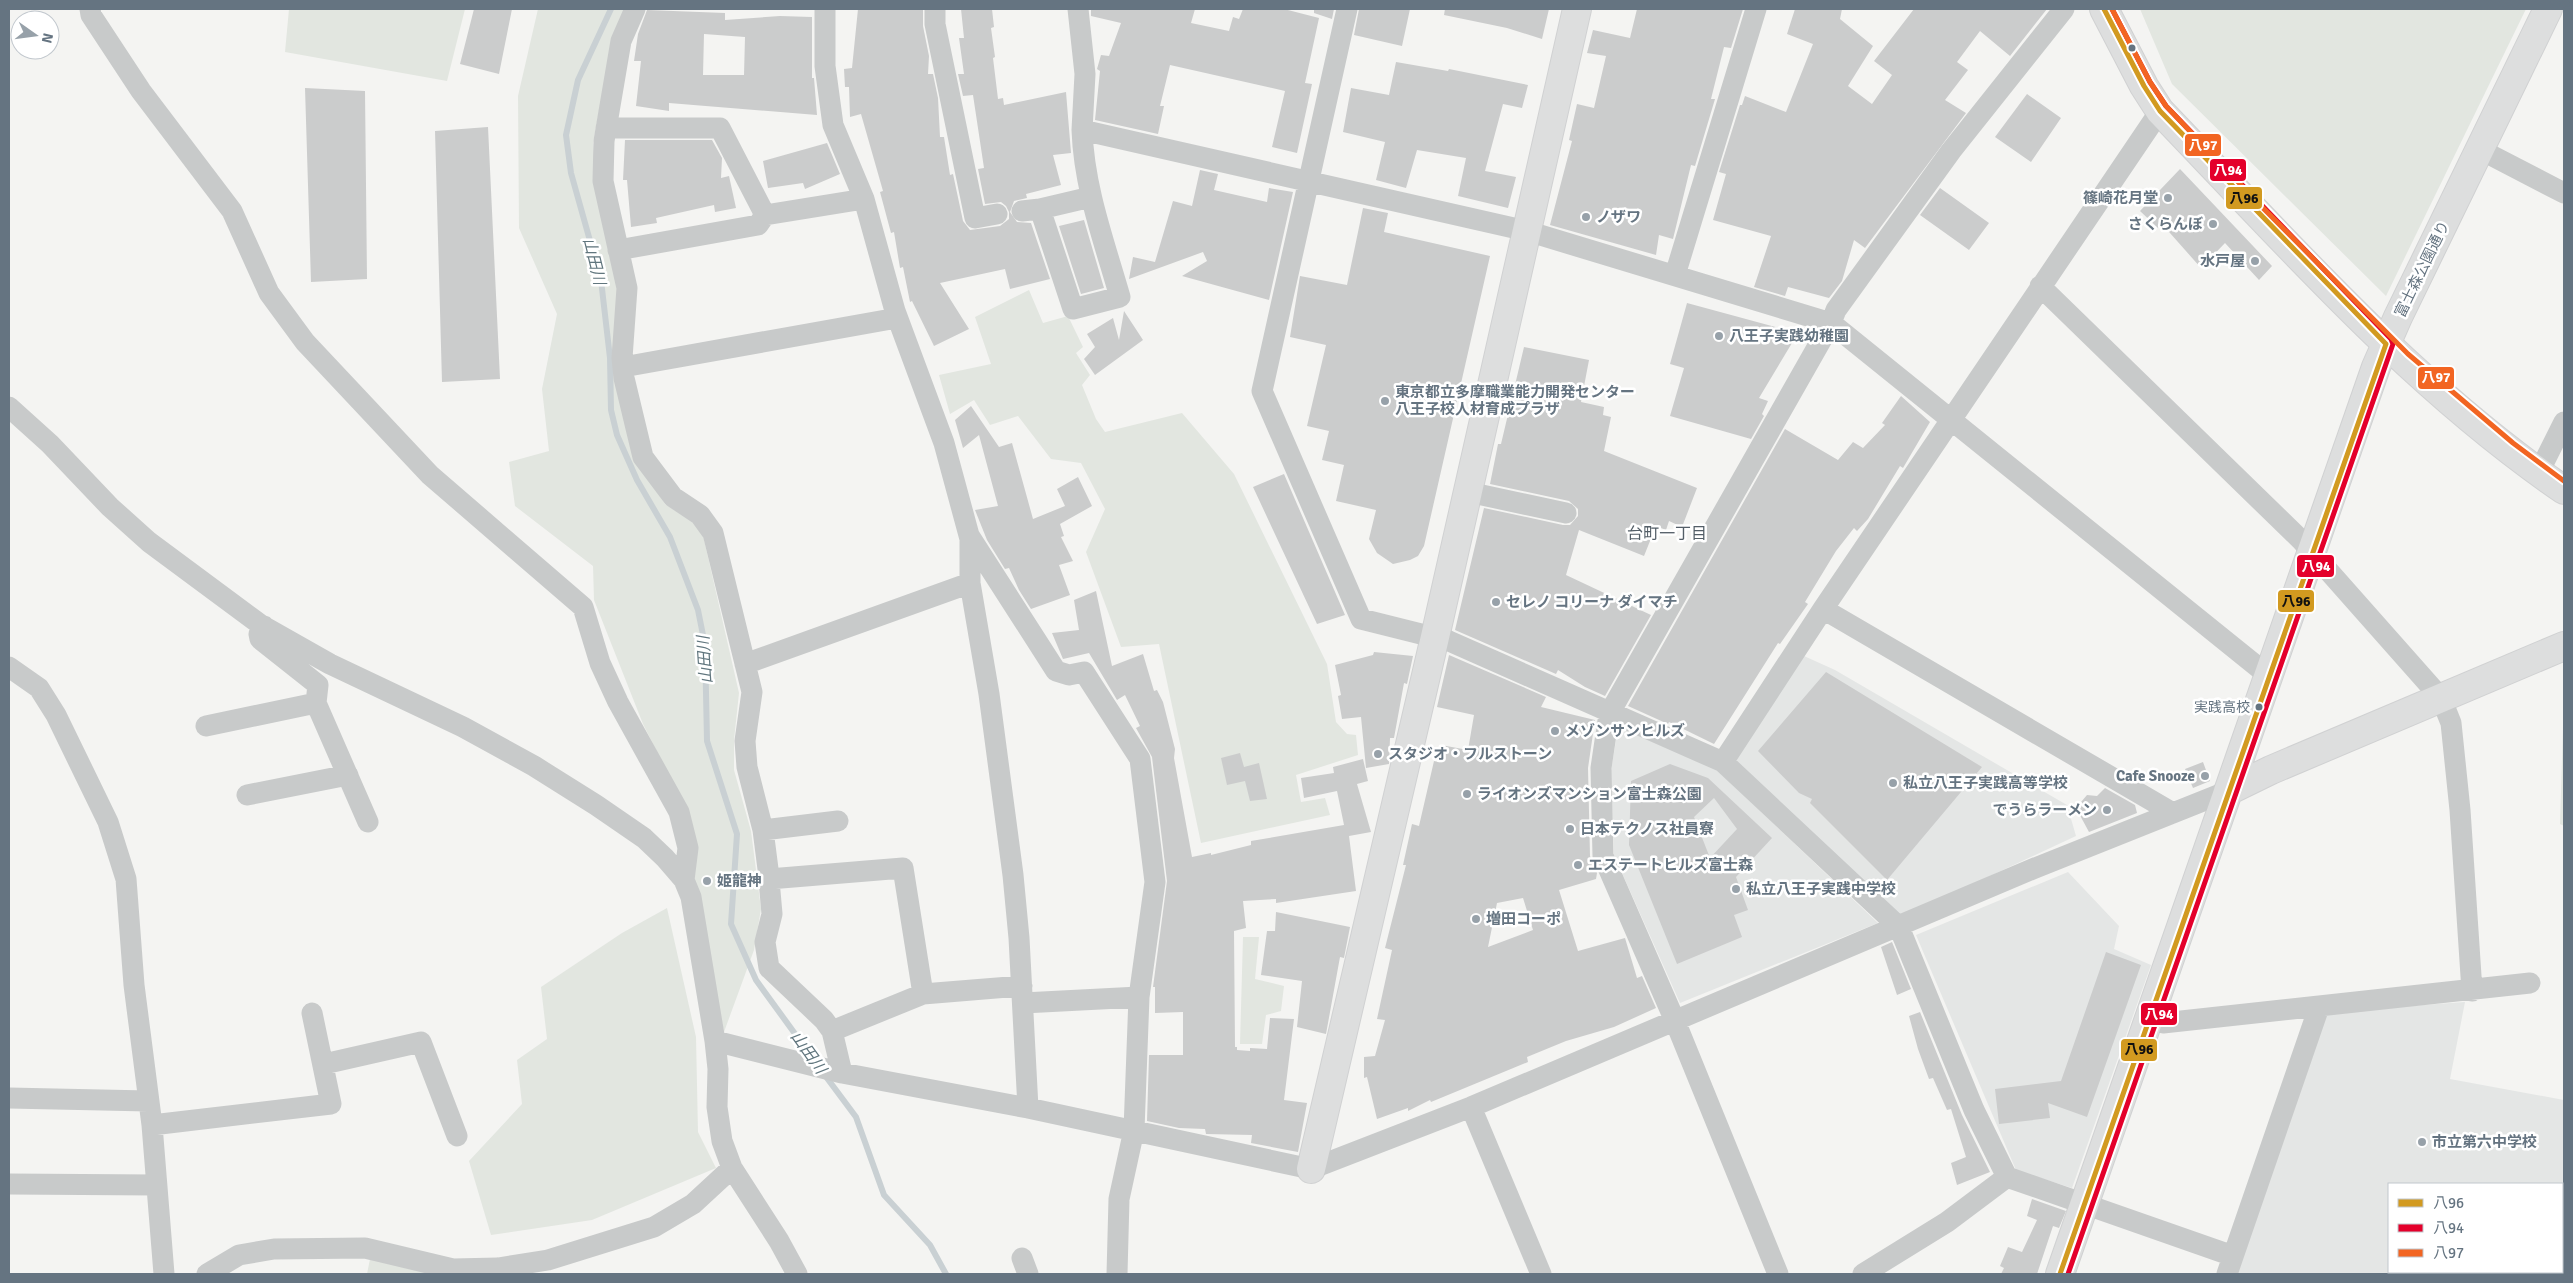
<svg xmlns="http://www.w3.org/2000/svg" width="2573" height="1283" font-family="Signika,'Noto Sans JP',sans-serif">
  <rect width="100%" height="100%" fill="#f4f4f2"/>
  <!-- built -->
  <path fill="#e4e6e5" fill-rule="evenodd" d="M1804,656L1835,670L2067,805L2076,836L1902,917L1733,760Z
    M1618,728L1681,752L1717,770L1878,923L1680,1003L1614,855L1611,771Z
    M2068,872L2119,926L2114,949L2151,965L2072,1188L2016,1170L1916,935Z
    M2465,1002L2450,1079L2564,1100V1274H2235L2325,1012ZM2389,1184H2562V1272H2389Z"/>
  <!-- green -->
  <path fill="#e2e6e0" d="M289,9H465L447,81L285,52Z
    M538,9H626L612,41L593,143L598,199L619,296L640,466L665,504L693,522L703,535L739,693L734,740V770L751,831L761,909L754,950L724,1032L676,790L643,724L594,600L593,566L515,506L509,462L549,451L542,389L557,314L519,228L518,96Z
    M2140,9H2526L2386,296L2172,84Z
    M1029,290L1043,323L1068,316L1083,347L1076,353L1090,375L1082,385L1096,419L1105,432L1182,413L1234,474L1327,664L1336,722L1347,734L1356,735L1358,755L1296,775L1301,802L1325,798L1330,815L1201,843L1159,644L1121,647L1086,552L1105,509L1081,463L1051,459L1018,416L990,425L974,400L950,414L939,375L991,364L975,317Z
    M2564,694V826L2560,824Z
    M667,908L696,1037L698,1132L716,1168L592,1220L491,1235L469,1161L522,1104L517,1060L547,1039L541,987L622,933Z
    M1243,937H1259L1255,979L1284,986L1281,1011L1266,1015L1262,1044H1240Z
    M370,1259L427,1269L429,1274H367Z"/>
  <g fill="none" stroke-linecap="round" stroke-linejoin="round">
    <!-- stream -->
    <path stroke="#c9d0d3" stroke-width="6" d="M611,9L578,80L566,135L571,173L601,280L610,358L611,410L617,435L637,480L670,537L698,610L705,645L707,741L737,834L731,924L756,980L814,1060
      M824,1074L856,1117L884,1195L930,1245L946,1274"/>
  </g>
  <!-- building -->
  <path fill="#cbcccc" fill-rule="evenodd" d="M474,9H512L499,74L460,64Z
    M858,9H923V26L929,56L928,74H933L938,98L940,137H944L950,175L953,174L963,221L970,230L1000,226L1009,219V212L1006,206L1001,202L985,204L978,169L984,168L973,95L963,96L958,74H964L959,38H964L961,9H992L994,27L991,28L995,57L993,58L998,99L1003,98L1004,105L1066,92L1071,153L1053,155L1061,185L1026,194L1027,198L1014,201L1010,212L1017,222L1031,223L1050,279L1010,289L1005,269L940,283L969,329L934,346L912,301L910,302L903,267L900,268L894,232L891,233L880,192L883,191L861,114L850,117L849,87H845L844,69L852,68Z
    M1091,9H1195L1191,23L1229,31L1233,17L1239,19L1243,9H1284L1319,18L1305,83L1312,84L1297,153L1272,147L1285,91L1170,65L1160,106H1164L1158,134L1095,120L1100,71L1097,69L1101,55L1109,56L1121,23L1091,16Z
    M1314,9H1334L1332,19L1314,13Z
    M1359,9H1410L1402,46L1354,35Z
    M1445,9H1549L1542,39L1507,28L1444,15Z
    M1637,9H1743L1731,48L1724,47L1711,99H1715L1695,166L1691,165L1673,239L1659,235L1656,255L1550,225L1572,141L1569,140L1577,104L1594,108L1606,56L1587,53L1593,30L1630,38Z
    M1795,9H1842L1840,19L1873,46L1848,86L1872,104L1892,75L1874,61L1914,9H2047L2010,56L1980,31L1957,62L1968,70L1945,100L1966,113L1865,248L1854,240L1842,281L1829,298L1788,287L1785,296L1754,287L1771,236L1713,220L1726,174L1719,172L1740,105H1742L1745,96L1786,112L1813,44L1787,34Z
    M647,10L725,13V20L780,16L812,17V78H814L817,115L669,103V111L636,106L641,61H634L638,34ZM704,34L745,37L744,75H703Z
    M1396,62L1448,71L1449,69L1528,85L1522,108L1503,104L1485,171L1516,177L1508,208L1458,196L1466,158L1417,150L1406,188L1376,180L1385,142L1343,132L1351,88L1389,95Z
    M305,88L365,91L367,279L311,282Z
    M2027,94L2061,118L2031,162L1995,137Z
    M488,127L500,379L442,382L435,131Z
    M625,140H712L722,158L721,178L729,176L736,208L715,212L714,205L656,218L657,223L631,227L627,180H623Z
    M827,143L840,174L805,189L803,183L768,188L763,161Z
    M2180,169L2272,266L2259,280L2225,243L2201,268L2162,224L2158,228L2140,211Z
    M1200,170L1218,174L1214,190L1267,202L1269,188L1293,192L1269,300L1182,276L1207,261L1203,252L1129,279L1133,257L1155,262L1173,201L1192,206Z
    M1940,188L1989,223L1969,250L1920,215Z
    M1363,208L1388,213L1384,232L1490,256L1424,546L1418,556L1410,560L1393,564L1377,553L1369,539L1376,510L1336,501L1344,465L1322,460L1329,431L1307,426L1326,345L1290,337L1300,276L1347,285Z
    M1084,220L1104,288L1081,294L1059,226Z
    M1687,303L1798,333L1759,398L1768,401L1762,414L1764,416L1751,439L1670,416L1684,368L1670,364Z
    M1124,311L1143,340L1095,375L1084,359L1095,347L1087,334L1113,318L1119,340Z
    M1524,347L1589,360L1581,402L1604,407L1603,415L1611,417L1604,451L1697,488L1682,527L1669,521L1666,530L1656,526L1644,556L1579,530L1566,575L1651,615L1605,696L1585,687L1558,670L1556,674L1455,630L1484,508L1563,525H1570L1578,516V509L1569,501L1490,484L1498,444H1501Z
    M1901,396L1930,422L1903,468L1900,466L1868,519L1857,531L1854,528L1836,551L1805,602L1808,604L1780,644L1778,643L1714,744L1669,722L1668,724L1628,706L1785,429L1838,460L1853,442L1863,448L1885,425L1882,423Z
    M971,406L999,447L1012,443L1033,519L1065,506L1057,489L1078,477L1092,506L1060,524L1064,536L1061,537L1073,561L1059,565L1070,595L1031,609L1019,590L1009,568L1005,569L987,540L975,510L998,506L979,435L963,448L955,420Z
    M1284,474L1345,615L1317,624L1253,487Z
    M1096,591L1112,666L1143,654L1154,691L1157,690L1163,702L1175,749L1174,758L1192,857L1211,853V855L1251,845V841L1344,825L1337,791L1304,798L1301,778L1334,773L1333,767L1363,759L1368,781L1357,784L1371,832L1349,836L1356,891L1276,903V899L1243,901L1246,928L1234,931L1235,1047H1237V1050L1250,1051V1048L1267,1049L1270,1018L1294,1019L1284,1100L1307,1103L1298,1152L1251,1143L1252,1135L1206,1134L1205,1129L1179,1128L1147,1121L1149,1055H1183V1012L1155,1013V987H1153L1167,881L1152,757L1136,728L1140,726L1125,695L1117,700L1089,653L1063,659L1052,633L1079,630L1074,600Z
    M1374,652L1413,656L1407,684L1404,683L1394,738H1390L1389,764L1366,768L1361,717L1342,719L1338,696L1341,695L1335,665L1373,655Z
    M1449,655L1546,697L1541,707L1595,720L1588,768L1590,856L1597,873L1596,879L1559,890L1578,951L1625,938L1637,978L1642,976L1656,1008L1614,1027L1566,1041L1527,1057L1528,1062L1431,1102L1430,1100L1408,1111V1108L1377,1119L1367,1077L1364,1078V1057L1375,1056L1385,1020L1377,1019L1392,950L1385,948L1406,865H1403L1412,824L1419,826L1434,761L1438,762L1441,745L1468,750L1474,715L1437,707ZM1523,898L1533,930L1488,947L1497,903Z
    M1826,672L1982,767L1887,880L1810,803L1812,799L1799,793L1758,751Z
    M1240,753L1244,767L1259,763L1267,799L1250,801L1245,781L1227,785L1221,758Z
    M2203,762L2210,781L2193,788L2185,769Z
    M1670,764L1708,778L1772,838L1736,877L1748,910L1734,915L1742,937L1677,964L1629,845L1631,781ZM1714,798L1737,829L1710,858L1694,817Z
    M2105,788L2135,805L2137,813L2089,832L2076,808L2087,795L2097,796Z
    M1276,912L1350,927L1344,958L1340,957L1326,1034L1297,1027L1302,981L1261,975L1267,931H1275Z
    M1892,942L1911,989L1897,995L1881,947Z
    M2106,952L2141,965L2087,1117L2048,1103L2050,1118L1999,1124L1995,1089L2061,1081Z
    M1920,1012L1962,1115L1990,1172L1957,1185L1951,1163L1966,1157L1951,1109L1947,1110L1933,1078L1929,1079L1918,1049L1909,1016Z
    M2032,1199L2066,1211L2059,1228L2053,1226L2037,1274H2001L2004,1268L2000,1266L2008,1247L2022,1252L2037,1220L2027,1216Z"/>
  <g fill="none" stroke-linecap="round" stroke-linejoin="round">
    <!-- secondary casing -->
    <g stroke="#d0d1d2" stroke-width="30">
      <path id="secondary" d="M2104,9L2144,86L2160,111C2288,244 2411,385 2564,490
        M2228,791L2271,770L2564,646
        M1311,1169L1435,637L1577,9
        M2060,1274L2376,367L2398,317L2548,9"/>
    </g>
    <!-- street -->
    <path stroke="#c8caca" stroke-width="21" d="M90,9L91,15L141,91L232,211L269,293L305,342L430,475L583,607L600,663L618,702L679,812L688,848L684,880
      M635,9L621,41L604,141L603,181L627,288L622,358L624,378L643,457L673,497L700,515L713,533L752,692L745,741L747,767L763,830L768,869L772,914L765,942L769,968L824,1020L832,1031L842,1073
      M825,9V66L833,125L864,199L895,311L944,443L970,539V583L989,694L1013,875L1019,938L1028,1108
      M935,9V24L975,218L997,214
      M1078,9L1085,74L1082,130L1527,231L1831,323L2259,668L2269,673
      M1347,9L1262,391L1361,619L1449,641L1723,762L1899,927L1974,1110L2007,1177L2233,1256
      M606,128H720L765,215
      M2481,150L2564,193
      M1040,209L1073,309L1120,297C1104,241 1084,188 1082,130
      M1022,211L1040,209L1091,197
      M618,250L758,225L765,215L864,199
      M1675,275L1756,9
      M2040,286L2302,541L2441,698L2451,723L2460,810L2472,991
      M623,367L897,318
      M9,407L50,444L110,507L149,542L261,625L330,664L463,727L534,766L596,805L644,838L665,858L684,880L691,897L715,1041L718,1069L717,1107L722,1141L732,1168L779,1241L797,1274
      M2539,472L2564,422
      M1468,492L1566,513
      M970,537L1056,671L1069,675L1084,672L1140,759L1155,882L1139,997
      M1823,609L2173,813
      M264,626L259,634L260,639L318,685L316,703L368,822
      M745,664L970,583
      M9,667L39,688L56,715L108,822L126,879L134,985L152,1125L164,1274
      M206,726L316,703
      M1723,762L1823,609L2160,111
      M247,795L348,775
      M763,830L838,821
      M769,879L903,868L923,994
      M1023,1003L1139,997L1134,1130L1119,1199L1117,1274
      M2149,1019L2163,1023L2530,983
      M832,1031L923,994L1022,986
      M715,1041L842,1073L1028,1108L1311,1169L1471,1107L2035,868L2228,791
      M324,1064L421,1042L457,1136
      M9,1098L148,1101
      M1471,1107L1541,1274
      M152,1125L331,1104L312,1013
      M9,1184L155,1185
      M1022,1258L1028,1274
      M207,1274L239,1255L274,1249L365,1248L453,1269L498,1268L548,1260L654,1227L693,1204L732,1168
      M1778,1274L1675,1021L1603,856L1601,768L1609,714L1831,323L1836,310L1951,151L2064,9
      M1863,1274L1947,1222L2007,1177
      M2227,1274L2319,1007"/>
    <!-- secondary -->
    <use href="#secondary" stroke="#dddede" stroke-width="28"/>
    <!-- bus-1 casing -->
    <g stroke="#fff" stroke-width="9">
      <path id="bus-1" d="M2060,1274L2386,344L2160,111L2144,86L2104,9"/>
    </g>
    <!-- bus-2 casing -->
    <g stroke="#fff" stroke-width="9">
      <path id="bus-2" d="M2068,1274L2393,344L2391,339L2166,106L2150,82L2112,9"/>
    </g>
    <!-- bus-3 casing -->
    <g stroke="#fff" stroke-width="9">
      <path id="bus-3" d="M2112,9L2150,82L2166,106L2261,206L2408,354L2513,443L2564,481"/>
    </g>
    <!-- bus-1 -->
    <use href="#bus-1" stroke="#d29a20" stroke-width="5"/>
    <!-- bus-2 -->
    <use href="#bus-2" stroke="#e4002b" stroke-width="5"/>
    <!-- bus-3 -->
    <use href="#bus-3" stroke="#f26522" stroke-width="5"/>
  </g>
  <!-- markers -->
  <g fill="#657481" stroke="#fff" stroke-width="2">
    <circle cx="2132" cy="48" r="4.5"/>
    <circle cx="2259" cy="707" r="4.5"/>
  </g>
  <g fill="#97a1a9" stroke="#fff" stroke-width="2">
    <circle cx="2168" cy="198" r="5"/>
    <circle cx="1586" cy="217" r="5"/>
    <circle cx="2213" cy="224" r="5"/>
    <circle cx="2255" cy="261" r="5"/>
    <circle cx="1719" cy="336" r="5"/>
    <circle cx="1385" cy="401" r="5"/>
    <circle cx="1496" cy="602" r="5"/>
    <circle cx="1555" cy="731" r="5"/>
    <circle cx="1378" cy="754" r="5"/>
    <circle cx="2205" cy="776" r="5"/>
    <circle cx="1893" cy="783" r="5"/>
    <circle cx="1467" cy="794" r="5"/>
    <circle cx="2107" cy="810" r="5"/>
    <circle cx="1570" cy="829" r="5"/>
    <circle cx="1578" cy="865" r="5"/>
    <circle cx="707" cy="881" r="5"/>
    <circle cx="1736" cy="889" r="5"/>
    <circle cx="1476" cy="919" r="5"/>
    <circle cx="2422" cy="1142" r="5"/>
  </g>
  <g text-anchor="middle" stroke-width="5" stroke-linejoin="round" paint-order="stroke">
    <!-- bus labels -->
    <g font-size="14" fill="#657481" stroke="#fff" text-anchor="end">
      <text x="2250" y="712">実践高校</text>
    </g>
    <!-- poi labels -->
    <g font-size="15" font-weight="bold" fill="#657481" stroke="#fff" text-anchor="start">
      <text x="2158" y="203" text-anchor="end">篠崎花月堂</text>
      <text x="1596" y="222">ノザワ</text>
      <text x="2203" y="229" text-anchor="end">さくらんぼ</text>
      <text x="2245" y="266" text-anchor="end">水戸屋</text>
      <text x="1729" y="341">八王子実践幼稚園</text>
      <text x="1395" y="397">東京都立多摩職業能力開発センター<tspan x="1395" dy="17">八王子校人材育成プラザ</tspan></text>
      <text x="1506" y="607">セレノ コリーナ ダイマチ</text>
      <text x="1565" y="736">メゾンサンヒルズ</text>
      <text x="1388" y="759">スタジオ・フルストーン</text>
      <text x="2195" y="781" text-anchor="end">Cafe Snooze</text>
      <text x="1903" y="788">私立八王子実践高等学校</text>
      <text x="1477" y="799">ライオンズマンション富士森公園</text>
      <text x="2097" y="815" text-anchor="end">でうらラーメン</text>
      <text x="1580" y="834">日本テクノス社員寮</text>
      <text x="1588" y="870">エステートヒルズ富士森</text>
      <text x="717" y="886">姫龍神</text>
      <text x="1746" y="894">私立八王子実践中学校</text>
      <text x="1486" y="924">増田コーポ</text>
      <text x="2432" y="1147">市立第六中学校</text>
    </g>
    <!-- street labels -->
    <g font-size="15" fill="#657481" stroke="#fff">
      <text transform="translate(2422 269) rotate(-64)" y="5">富士森公園通り</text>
    </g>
    <!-- water labels -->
    <g font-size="16" font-style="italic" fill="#61767e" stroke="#fff">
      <text transform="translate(595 261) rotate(76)" y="6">山田川</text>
      <text transform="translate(704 660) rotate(-94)" y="6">山田川</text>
      <text transform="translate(809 1052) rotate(54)" y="6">山田川</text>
    </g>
    <!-- neighbourhood labels -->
    <g font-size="16" fill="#535e67" stroke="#fff">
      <text x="1667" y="539">台町一丁目</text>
    </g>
  </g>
  <g stroke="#fff" stroke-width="2">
    <rect x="2184" y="133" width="38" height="24" rx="5" fill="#f26522"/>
    <rect x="2209" y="158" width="38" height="24" rx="5" fill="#e4002b"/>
    <rect x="2225" y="186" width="38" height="24" rx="5" fill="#d29a20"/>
    <rect x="2417" y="366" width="38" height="24" rx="5" fill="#f26522"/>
    <rect x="2296" y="554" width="39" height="24" rx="5" fill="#e4002b"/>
    <rect x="2277" y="589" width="38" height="24" rx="5" fill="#d29a20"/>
    <rect x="2140" y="1002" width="38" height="24" rx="5" fill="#e4002b"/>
    <rect x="2120" y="1038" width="38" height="24" rx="5" fill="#d29a20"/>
  </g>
  <g font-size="14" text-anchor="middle" font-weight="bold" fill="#fff">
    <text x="2203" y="150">八97</text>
    <text x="2228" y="175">八94</text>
    <text x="2436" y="382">八97</text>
    <text x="2316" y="571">八94</text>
    <text x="2159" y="1019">八94</text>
  </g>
  <g font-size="14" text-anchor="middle" font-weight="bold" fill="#111">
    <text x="2244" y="203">八96</text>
    <text x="2296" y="606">八96</text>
    <text x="2139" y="1054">八96</text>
  </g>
  <!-- border -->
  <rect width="2573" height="1283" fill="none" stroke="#657481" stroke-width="20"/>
  <!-- legend -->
  <rect x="2388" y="1183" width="175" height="90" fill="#ffffff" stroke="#c1c7cd"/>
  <rect x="2398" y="1199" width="25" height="8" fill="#d29a20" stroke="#c1c7cd"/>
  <text x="2433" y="1208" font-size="15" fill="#657481">八96</text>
  <rect x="2398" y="1224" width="25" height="8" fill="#e4002b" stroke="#c1c7cd"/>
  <text x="2433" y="1233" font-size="15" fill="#657481">八94</text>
  <rect x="2398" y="1249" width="25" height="8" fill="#f26522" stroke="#c1c7cd"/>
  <text x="2433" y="1258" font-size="15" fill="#657481">八97</text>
  <!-- north arrow -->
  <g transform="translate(35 35) rotate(104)"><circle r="24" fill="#ffffff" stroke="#c1c7cd"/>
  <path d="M0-4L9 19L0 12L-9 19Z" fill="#97a1a9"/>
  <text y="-8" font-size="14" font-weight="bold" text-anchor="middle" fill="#657481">N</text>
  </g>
</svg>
